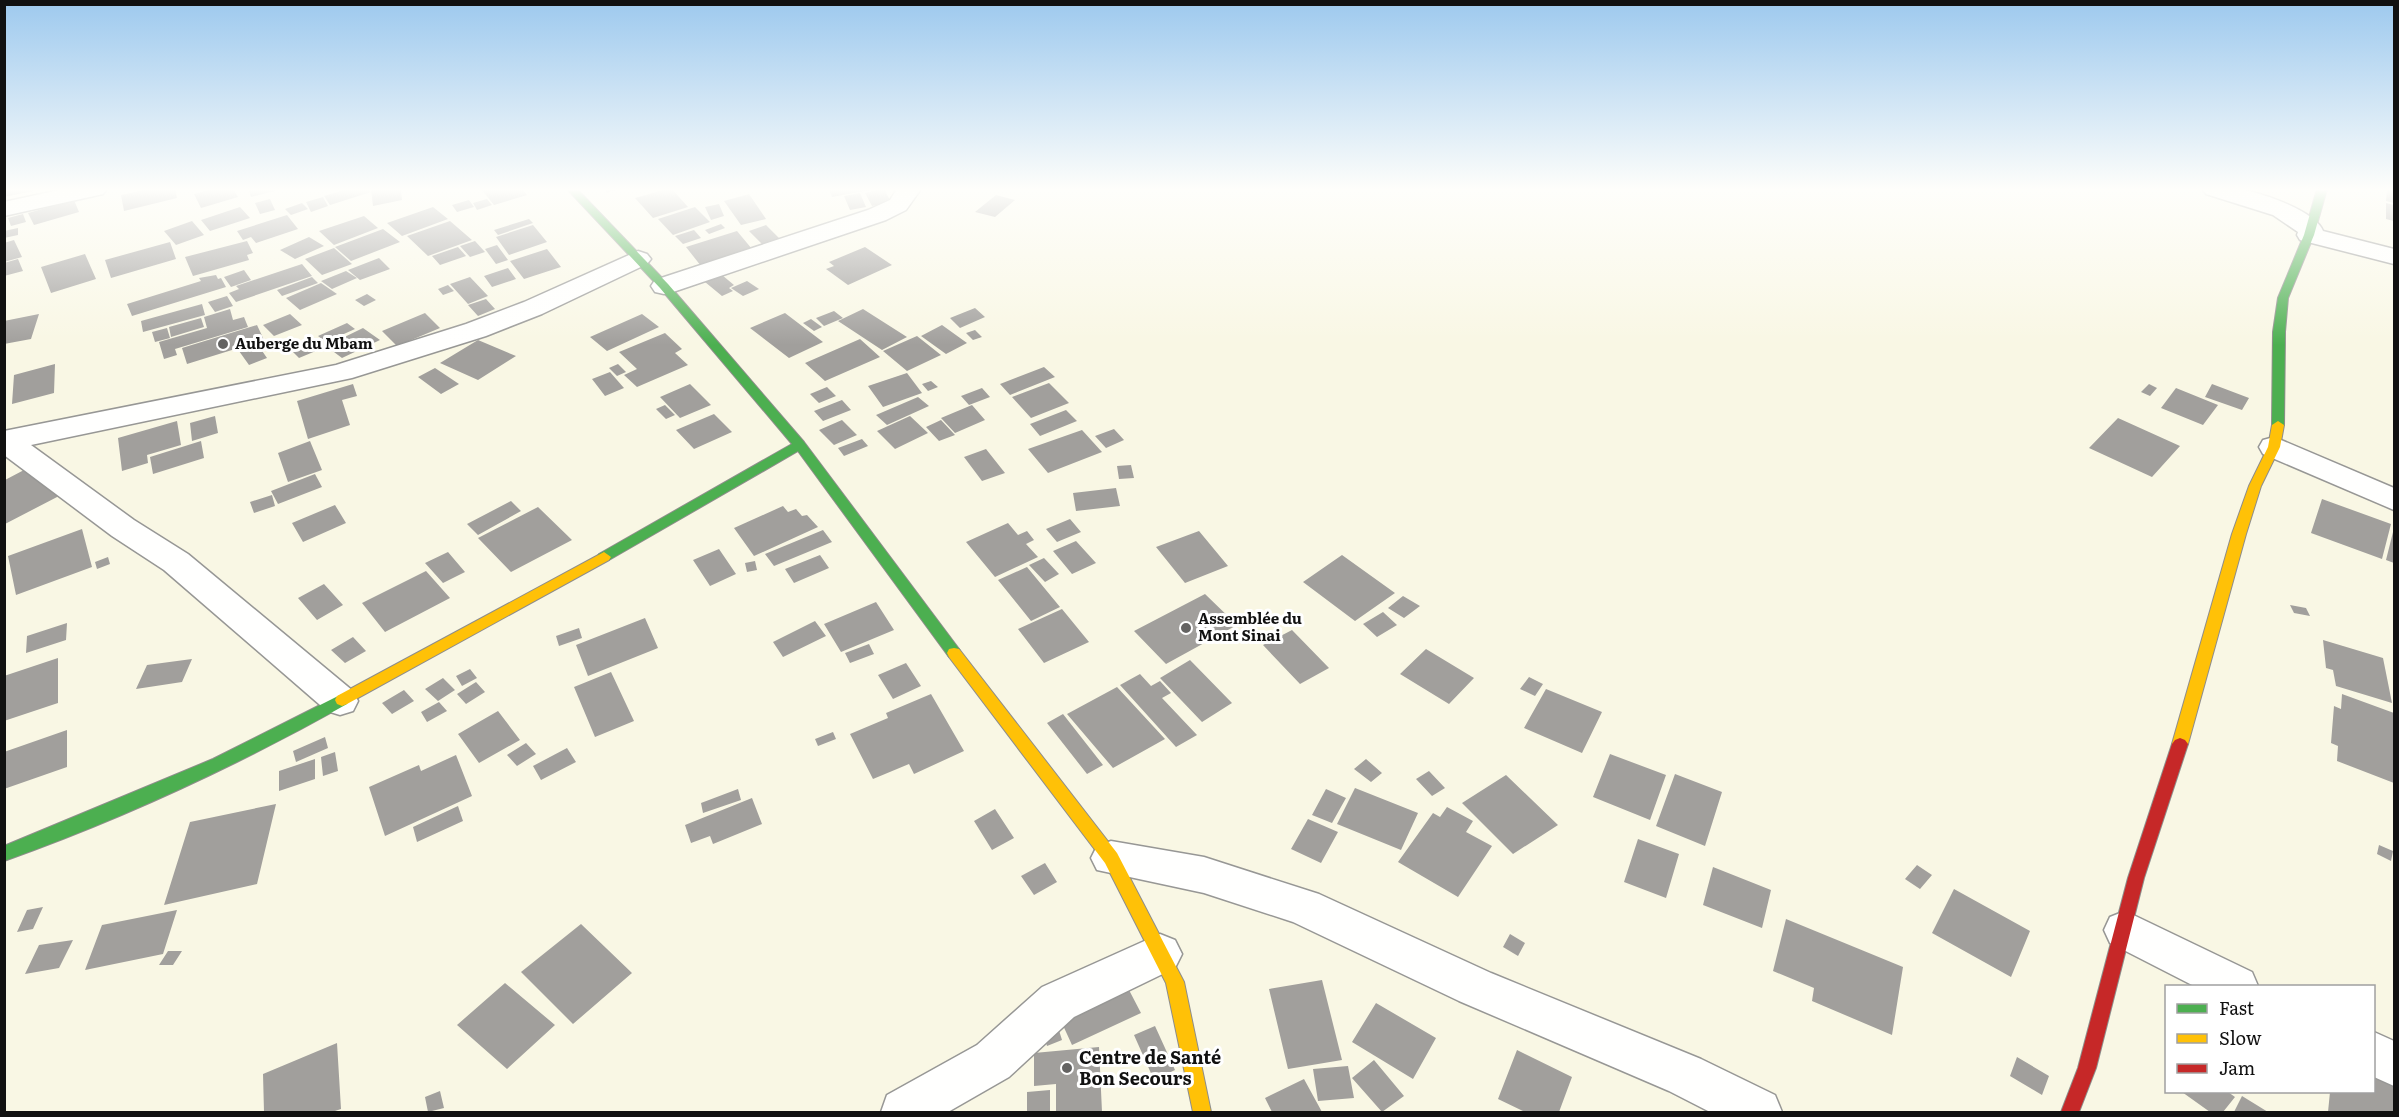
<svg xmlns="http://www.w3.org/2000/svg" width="2399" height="1117" font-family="Literata,serif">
  <rect width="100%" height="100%" fill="#fdfcf7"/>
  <!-- farmland -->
  <path fill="#f9f7e4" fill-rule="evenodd" d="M5,189H2394V1112H5ZM2166,986H2374V1092H2166Z"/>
  <!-- building -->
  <path fill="#a19f9c" d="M4,189H33V191L4,197Z
    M149,189H175L177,198L124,211L121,195Z
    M214,189H233L238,197L201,208L194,194Z
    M275,189V191L251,197L249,190Z
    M348,189H368L371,192L330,205L324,196Z
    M371,189H401L402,200L373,206Z
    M481,189H522L527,195L494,205Z
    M667,189H672L688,207L653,218L635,198Z
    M829,189H870V190L832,197Z
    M884,189L891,202L872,206L865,193Z
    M2387,189L2394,190V203L2386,201Z
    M860,193L866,207L850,210L844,196Z
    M749,194L766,219L741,225L724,201Z
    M996,195L1015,200L995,217L975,212Z
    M323,197L328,206L311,212L306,202Z
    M270,199L275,210L260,214L255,203Z
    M487,199L492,205L477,210L473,203Z
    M74,200L79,212L34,225L28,213Z
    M469,200L474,207L457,212L452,205Z
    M302,203L308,209L291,215L285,209Z
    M2386,203L2394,205V221L2386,219Z
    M719,204L724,216L711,220L705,207Z
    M240,207L250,218L210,231L201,220Z
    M433,207L448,219L402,236L387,223Z
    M695,207L710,222L673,235L658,219Z
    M23,214L26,222L11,226L8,218Z
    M287,215L298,229L256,243L251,237L243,240L237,231Z
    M364,216L378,228L334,245L319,231Z
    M529,219L533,223L498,235L494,230Z
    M192,221L204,235L176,245L164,231Z
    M450,221L472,240L428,256L407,236Z
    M721,224L725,228L709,234L705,230Z
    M533,225L547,242L509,255L496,237Z
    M766,225L781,240L764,246L749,231Z
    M18,228V235L4,238V231Z
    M383,229L400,242L351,261L335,247Z
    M694,230L701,238L683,244L675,236Z
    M737,231L752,249L701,266L686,247Z
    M309,237L324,246L295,259L280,250Z
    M14,240L22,257L4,262V243Z
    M247,241L253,253L247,255L249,260L193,276L185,257Z
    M475,241L485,252L470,257L460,246Z
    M170,242L176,259L111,278L105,260Z
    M497,245L508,260L496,264L485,249Z
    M458,247L466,256L440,265L432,256Z
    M865,247L892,265L848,285L826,269L834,266L829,262Z
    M334,248L352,264L322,275L305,259Z
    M547,249L561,267L524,279L510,261Z
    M85,254L96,279L51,293L41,267Z
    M379,258L390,269L360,280L348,270Z
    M18,259L23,271L4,276V263Z
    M302,264L312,276L236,302L229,293L239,289L236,286Z
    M508,268L516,279L492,287L484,276Z
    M244,270L251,280L231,287L224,277Z
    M346,271L357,278L332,289L321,281Z
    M216,275L218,279L221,278L226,287L132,316L127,304L201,281L199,278Z
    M722,275L734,285L729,288L733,291L722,296L705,282Z
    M312,277L318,283L282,296L277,290Z
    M470,277L488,296L468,304L450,284Z
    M747,281L759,289L743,296L731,288Z
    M321,283L337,294L300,310L286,298Z
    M448,285L454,291L443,295L438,289Z
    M367,294L376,300L364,306L355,300Z
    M227,296L233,306L215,312L208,302Z
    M486,299L495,309L478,316L468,305Z
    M202,304L205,315L143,332L141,321Z
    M975,308L985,317L960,328L950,318Z
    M230,309L233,320L244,317L248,327L175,349L177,355L164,359L159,342L207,328L204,317Z
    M863,309L907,337L882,350L838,321Z
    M834,311L843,318L824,326L816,318Z
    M425,313L440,328L397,346L382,331Z
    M785,313L823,342L789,358L750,328Z
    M39,314L31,339L4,344V321Z
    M290,314L302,325L274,336L263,325Z
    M642,314L659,327L607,351L590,337Z
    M201,318L204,327L171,337L169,327Z
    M811,319L822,327L814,331L803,323Z
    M347,323L355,329L326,342L318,336Z
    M257,325L264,340L187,364L182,348Z
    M942,325L967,343L946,354L921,336Z
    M167,328L170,338L155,342L152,332Z
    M363,328L380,340L342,358L326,346Z
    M975,330L982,337L973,340L966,333Z
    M665,333L682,349L675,353L688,365L637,387L624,375L637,369L619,352Z
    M917,336L941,355L907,371L883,351Z
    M860,339L880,357L825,381L805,363Z
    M315,340L323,348L299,358L291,350Z
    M478,340L516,356L478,380L440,363Z
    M258,345L267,358L249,365L239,351Z
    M55,364L54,393L12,404L14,375Z
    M618,364L626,372L617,376L609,368Z
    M1044,367L1055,377L1010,395L1000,384Z
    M435,368L459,384L441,394L418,377Z
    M610,372L624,388L605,396L592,379Z
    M907,373L922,393L883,407L868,386Z
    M931,381L938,387L928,391L922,384Z
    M1049,383L1069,403L1031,418L1012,397Z
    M353,384L357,396L342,400L350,425L308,439L297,401Z
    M690,384L711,405L680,418L660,397Z
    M2149,384L2157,388L2150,396L2141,392Z
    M2212,384L2249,398L2242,410L2205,397Z
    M827,387L836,396L819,403L810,394Z
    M982,388L990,397L969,405L961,396Z
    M2176,388L2218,405L2203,425L2161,408Z
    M918,397L929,406L887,425L876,415Z
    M842,400L851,410L823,421L814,411Z
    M665,405L675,415L666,419L656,409Z
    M972,405L985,420L955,433L941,418Z
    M1066,410L1077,421L1040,436L1030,424Z
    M714,414L732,432L694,449L676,430Z
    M215,416L218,433L192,441L190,423Z
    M910,416L928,433L895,449L877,431Z
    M2118,418L2180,446L2152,477L2089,448Z
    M842,420L857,435L834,445L819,430Z
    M941,420L955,435L939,441L926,427Z
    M177,421L181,445L147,455L148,463L122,471L118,438Z
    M1114,429L1124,440L1106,448L1095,436Z
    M1082,430L1102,452L1048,473L1028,449Z
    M862,439L868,446L844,456L838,448Z
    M201,441L204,458L153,474L150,457Z
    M310,441L322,470L288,482L278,453Z
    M986,449L1005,473L982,481L964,457Z
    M1131,465L1134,478L1119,479L1117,466Z
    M24,470L59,496L5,524V480Z
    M315,474L322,487L278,504L271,491Z
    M1116,488L1120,506L1076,511L1073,493Z
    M272,495L275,506L254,513L250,502Z
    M2322,499L2391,524L2382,559L2311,533Z
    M511,501L521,511L478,535L467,524Z
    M335,505L346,523L303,542L292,523Z
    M783,506L788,512L796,509L802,516L807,515L818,527L754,556L734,528Z
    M538,507L572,540L511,572L478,538Z
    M1070,519L1081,532L1057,542L1046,529Z
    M1008,523L1018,535L1027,531L1034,540L1026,544L1038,557L995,577L966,542Z
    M2394,528V563L2386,560Z
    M82,529L92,567L16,595L8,556Z
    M823,530L832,542L774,566L765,554Z
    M1199,531L1228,566L1185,583L1156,547Z
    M1076,541L1096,563L1072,574L1053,551Z
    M719,549L736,574L710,586L693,560Z
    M448,552L465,572L443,583L425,563Z
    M820,555L829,568L794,583L785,569Z
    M1342,555L1395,593L1355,621L1303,582Z
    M108,557L110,564L97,569L95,562Z
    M1044,558L1059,574L1045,582L1029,565Z
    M755,561L757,570L747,572L745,563Z
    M1027,567L1060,607L1031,621L998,580Z
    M426,571L450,598L385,632L362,603Z
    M324,584L343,605L317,620L298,598Z
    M1205,594L1237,625L1166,664L1134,631Z
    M1403,596L1420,606L1404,618L1388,608Z
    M876,602L894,630L841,652L824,624Z
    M2290,605L2306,608L2310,616L2294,613Z
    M1062,609L1089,642L1044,663L1018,629Z
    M1383,612L1397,625L1377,637L1363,624Z
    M645,618L658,648L588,676L576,645Z
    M815,621L826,636L783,657L773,642Z
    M67,623L66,640L26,653L27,636Z
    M579,628L582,638L559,646L556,636Z
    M1292,630L1329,668L1300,684L1263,645Z
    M353,637L366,651L345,663L331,650Z
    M2323,640L2383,658L2392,703L2336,686L2333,670L2326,668Z
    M869,644L874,654L850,663L845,653Z
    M1426,649L1474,678L1449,704L1400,674Z
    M58,658V703L4,721V676Z
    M192,659L182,682L136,689L147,665Z
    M1190,660L1232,703L1202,722L1160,678Z
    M906,663L921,686L893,699L878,675Z
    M470,669L477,678L462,686L456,676Z
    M611,672L634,721L595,737L574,687Z
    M1140,674L1151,686L1160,681L1171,693L1162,698L1197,735L1176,747L1120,685Z
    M1529,677L1543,684L1535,696L1520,689Z
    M443,678L455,690L438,701L425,689Z
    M476,682L485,692L466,704L457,694Z
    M1117,687L1165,739L1113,768L1067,714Z
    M1546,689L1602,712L1582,753L1524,728Z
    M404,690L414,701L392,714L382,703Z
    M931,694L964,751L914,774L909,764L873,779L850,734L888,718L886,713Z
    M2342,694L2394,713V783L2337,761L2338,746L2331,743L2334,706L2341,709Z
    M439,702L447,711L427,722L421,712Z
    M498,711L520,740L479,763L458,734Z
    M1063,714L1103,765L1087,774L1047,723Z
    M67,730V767L4,789V752Z
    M833,732L836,739L818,746L815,739Z
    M325,737L328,748L296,762L293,751Z
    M526,743L536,754L517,766L507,755Z
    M567,748L576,762L541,780L533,766Z
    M335,752L338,771L323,776L321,757Z
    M1610,754L1666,775L1650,820L1593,797Z
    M456,755L472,796L385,836L369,787L419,765L421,771Z
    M315,759V779L279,791V771Z
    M1366,759L1382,773L1371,782L1354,769Z
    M1429,771L1445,788L1432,796L1416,779Z
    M1675,774L1722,792L1705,846L1656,826Z
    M1506,775L1558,825L1513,854L1462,803Z
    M1355,788L1418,813L1401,850L1337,824Z
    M738,789L741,800L703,813L701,803Z
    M1326,789L1346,798L1332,823L1312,815Z
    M752,798L762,824L713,844L710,836L691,843L685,825Z
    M276,804L257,884L164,905L190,822Z
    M458,806L463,821L417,842L413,827Z
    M1447,807L1473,821L1466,832L1492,846L1458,897L1398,862L1433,813L1440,817Z
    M995,809L1014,838L992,850L974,821Z
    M1308,819L1338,832L1321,863L1291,849Z
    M1638,839L1679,854L1666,898L1624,882Z
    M2379,845L2393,851L2391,861L2377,854Z
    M1045,863L1057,882L1034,895L1021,876Z
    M1917,865L1932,875L1920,889L1905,879Z
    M1713,867L1771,890L1762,928L1703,905Z
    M1954,889L2030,931L2011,977L1932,933Z
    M43,907L33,929L17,932L27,910Z
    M177,910L163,954L85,970L102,925Z
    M1786,919L1903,967L1892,1035L1812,1001L1814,988L1773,971Z
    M581,924L632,973L573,1024L521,972Z
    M1510,934L1525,943L1518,956L1503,947Z
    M73,940L59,968L25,974L39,945Z
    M168,951H182L173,965H159Z
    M1322,980L1342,1060L1288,1069L1269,989Z
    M505,983L555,1025L507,1069L457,1025Z
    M1129,990L1141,1013L1072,1045L1061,1021Z
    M1376,1003L1436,1038L1413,1079L1352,1042Z
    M1057,1024L1062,1040L1047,1046L1042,1029Z
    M1155,1026L1175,1070L1154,1080L1134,1035Z
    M337,1043L341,1109L332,1112H264L263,1074Z
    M1099,1047L1102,1112H1056V1084L1034,1086V1053Z
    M1517,1050L1572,1077L1559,1112H1525L1498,1099Z
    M2017,1057L2049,1076L2042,1095L2010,1076Z
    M1374,1060L1404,1096L1382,1112L1352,1078Z
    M1348,1066L1354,1098L1318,1101L1313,1069Z
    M2374,1076L2394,1086V1112H2328L2330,1092H2374Z
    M1304,1079L1322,1112H1272L1265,1098Z
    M1050,1090V1112H1027V1092Z
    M440,1091L444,1108L428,1112L425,1097Z
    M2182,1092H2228L2235,1097L2223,1112H2210Z
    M2242,1096L2268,1112H2234Z"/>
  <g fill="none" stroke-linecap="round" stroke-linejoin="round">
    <!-- street casing -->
    <g stroke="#979795" stroke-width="3">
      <path id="street" d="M64,189H107L103,194L4,216V202Z
        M897,189H921L906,210L886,220L673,292L664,294L655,292L651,286L655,280L868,210L890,200Z
        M2202,189C2213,188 2225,188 2236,189C2256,190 2316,211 2323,231L2394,249V264L2300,240L2297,235L2298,232L2273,215L2206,194Z
        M638,251L647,254L651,259L647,264L542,314L486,336L352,378L31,445L134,520L188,554L353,691L358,701L353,711L340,715L327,711L164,570L112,536L4,455V431L336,365L466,324L524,302Z
        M2274,437L2394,488V510L2263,454L2259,447L2263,440Z
        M1111,841L1204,857L1319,894L1491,973L1701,1059L1775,1095L1782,1112H1710L1669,1091L1459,1001L1293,922L1204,893L1097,870L1091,858L1097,846Z
        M2125,911L2252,972L2258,986H2194L2110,943L2104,930L2110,917Z
        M1160,934L1175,940L1182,954L1175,968L1074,1017L1009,1077L948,1112H881L887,1095L977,1045L1042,987Z
        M2374,1032L2394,1041V1086L2374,1077Z"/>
    </g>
    <!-- fast casing -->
    <g stroke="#8e8d8b" stroke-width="2">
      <path id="fast" d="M567,189H577L668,284L804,442L959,649L961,653L959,657H949L798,451L609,560H599L597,557L599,554L792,444L660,288Z
        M2317,189H2327L2314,235L2288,298L2285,332L2284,425L2278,429L2272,425L2273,332L2278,298L2304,235Z
        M342,694L347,696L349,700L347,704C238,765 122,819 4,861V846L213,759Z"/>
    </g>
    <!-- slow casing -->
    <g stroke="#8e8d8b" stroke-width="2">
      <path id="slow" d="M2278,421L2284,425L2280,447L2261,486L2246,534L2188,744L2185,748L2180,750L2175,748L2172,744L2232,534L2249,486L2268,447L2272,425Z
        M604,552L611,557L609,560L347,704L342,706L337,704L335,700L337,696Z
        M954,648L959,649L1117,853L1184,982L1211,1112H1193L1166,983L1105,863L949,657L947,653L949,649Z"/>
    </g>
    <!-- jam casing -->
    <g stroke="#8e8d8b" stroke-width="2">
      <path id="jam" d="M2180,738L2185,740L2188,744L2144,878L2096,1068L2079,1112H2061L2078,1068L2128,878L2172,744L2175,740Z"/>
    </g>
    <!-- path -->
    <path stroke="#b9b9b8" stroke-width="3" stroke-dasharray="4.5 2" stroke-linecap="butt" d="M606,192L615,189"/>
    <!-- street -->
    <use href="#street" fill="#fffffe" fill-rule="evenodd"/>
    <!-- fast -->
    <use href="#fast" fill="#4caf50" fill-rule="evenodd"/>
    <!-- slow -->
    <use href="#slow" fill="#ffc107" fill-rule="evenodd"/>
    <!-- jam -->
    <use href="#jam" fill="#c62828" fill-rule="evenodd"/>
  </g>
  <!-- sky -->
  <linearGradient id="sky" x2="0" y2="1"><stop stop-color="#9dc9ee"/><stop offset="0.55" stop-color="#fefefb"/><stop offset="1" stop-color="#fefefb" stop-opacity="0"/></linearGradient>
  <rect width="2399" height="345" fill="url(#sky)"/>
  <!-- markers -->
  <g fill="#646362" stroke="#fff" stroke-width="2">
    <circle cx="223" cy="344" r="6"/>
    <circle cx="1186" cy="628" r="6"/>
    <circle cx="1067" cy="1068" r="6"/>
  </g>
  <g text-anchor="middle" stroke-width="6" stroke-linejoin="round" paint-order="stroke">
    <!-- poi labels -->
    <g font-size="15" font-weight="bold" fill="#111" stroke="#fff" text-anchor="start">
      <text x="235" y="349">Auberge du Mbam</text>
      <text x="1198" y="624">Assemblée du<tspan x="1198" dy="17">Mont Sinai</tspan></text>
    </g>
    <!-- near-poi labels -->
    <g font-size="18" font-weight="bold" fill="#111" stroke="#fff" text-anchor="start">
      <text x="1079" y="1064">Centre de Santé<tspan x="1079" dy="21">Bon Secours</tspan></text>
    </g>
  </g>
  <!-- border -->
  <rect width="2399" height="1117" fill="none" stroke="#111111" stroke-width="12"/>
  <!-- legend -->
  <rect x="2165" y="985" width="210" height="108" fill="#ffffff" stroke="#a0a0a0" stroke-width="1.5"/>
  <rect x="2177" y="1004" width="30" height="9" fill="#4caf50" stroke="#a0a0a0" stroke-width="1.5"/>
  <text x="2219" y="1015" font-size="18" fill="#111111">Fast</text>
  <rect x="2177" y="1034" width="30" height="9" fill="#ffc107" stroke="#a0a0a0" stroke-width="1.5"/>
  <text x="2219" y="1045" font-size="18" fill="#111111">Slow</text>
  <rect x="2177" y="1064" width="30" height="9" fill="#c62828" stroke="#a0a0a0" stroke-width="1.5"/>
  <text x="2219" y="1075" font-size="18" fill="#111111">Jam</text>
</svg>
